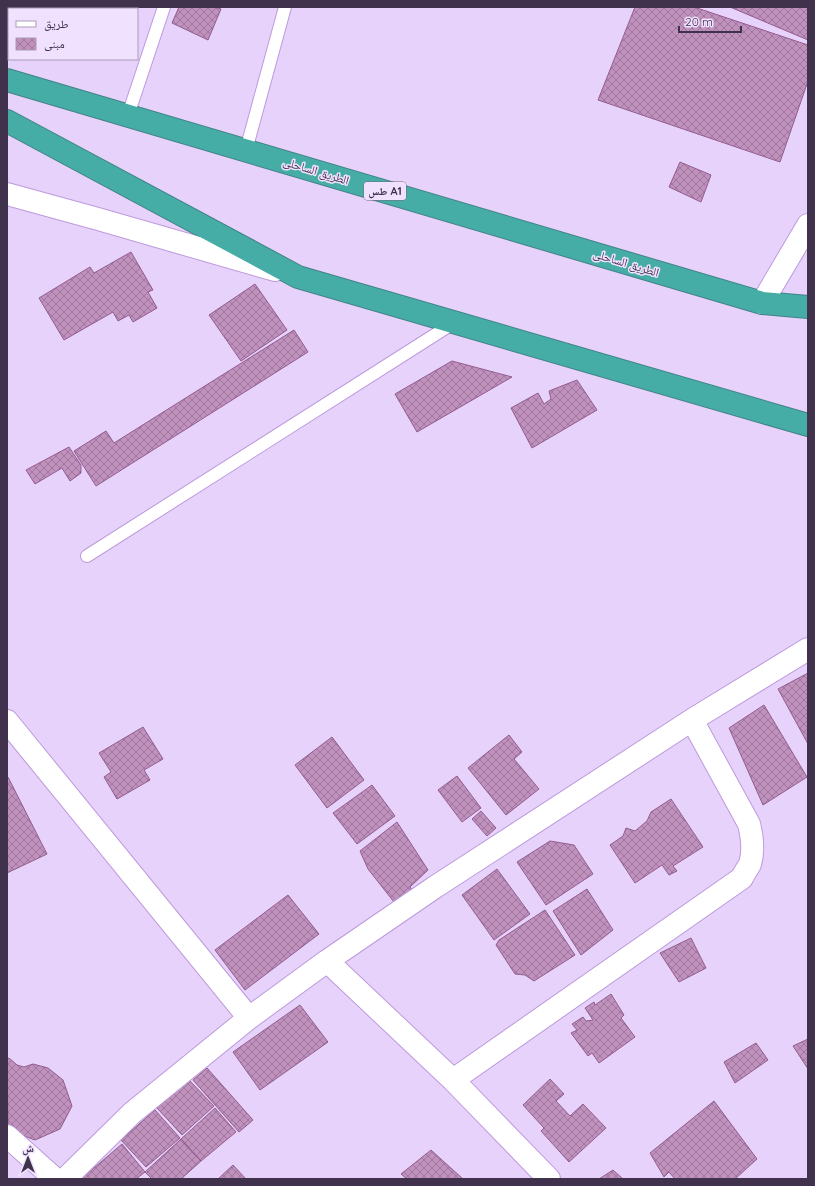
<svg xmlns="http://www.w3.org/2000/svg" width="815" height="1186" font-family="Quicksand,'Noto Naskh Arabic',sans-serif">
  <defs>
    <pattern id="building-cross-hatch" width="8" height="8" patternUnits="userSpaceOnUse"><rect width="8" height="8" fill="#c191bd"/><path d="M0 0l8 8M0 8l8-8" fill="none" stroke="#9e779c"/></pattern>
  </defs>
  <rect width="100%" height="100%" fill="#e7d2fb"/>
  <!-- building -->
  <path fill="url(#building-cross-hatch)" stroke="#925c90" d="M179,7H215L221,9L208,40L172,23Z
    M635,7H694L808,45V81L780,162L598,100Z
    M730,7H808V40Z
    M680,162L711,175L701,202L669,187Z
    M131,252L153,290L148,292L157,308L133,322L129,315L118,321L113,312L64,340L39,298L90,267L94,273Z
    M255,284L287,330L241,361L209,315Z
    M294,330L308,352L96,486L74,451L106,431L114,443Z
    M452,361L512,377L417,432L395,394Z
    M577,380L597,410L532,448L511,408L538,393L544,404L551,399L549,391Z
    M69,447L81,465V473L70,481L62,468L35,484L26,470Z
    M808,673V744L778,689Z
    M764,705L807,777L763,805L729,728Z
    M143,727L163,759L144,770L150,780L117,799L104,777L111,772L99,753Z
    M509,735L522,752L514,759L539,789L506,815L468,768Z
    M332,737L364,780L327,808L295,765Z
    M457,776L481,808L462,822L438,790Z
    M7,777H8L47,854L7,873Z
    M372,785L395,816L357,844L333,813Z
    M671,799L703,847L673,866L677,871L669,875L662,865L635,883L610,845L623,836L626,828L635,831L647,821L651,812Z
    M481,811L496,828L487,836L472,819Z
    M397,822L428,870L410,887L413,891L394,902L368,869L360,851Z
    M550,841L574,845L593,874L546,905L517,862Z
    M497,869L530,914L494,940L462,895Z
    M587,889L613,930L581,955L553,911Z
    M288,895L319,934L245,990L215,950Z
    M545,910L575,955L534,981L525,975L515,974L496,945L499,940Z
    M691,938L706,968L679,982L660,953Z
    M611,994L624,1015L621,1018L635,1037L599,1063L592,1053L588,1056L571,1033L577,1030L572,1024L583,1017L586,1021L593,1020L585,1008L594,1002L595,1005Z
    M300,1005L328,1042L260,1090L233,1052Z
    M808,1039V1069L793,1046Z
    M756,1043L768,1060L735,1083L724,1062Z
    M9,1058L17,1065L24,1067L33,1064L48,1068L63,1080L72,1106L60,1129L35,1140L8,1130L7,1059Z
    M207,1068L253,1120L239,1132L193,1080Z
    M188,1079L214,1106L182,1135L157,1108Z
    M550,1079L564,1094L556,1101L570,1116L583,1104L606,1128L569,1162L541,1131L544,1128L523,1105Z
    M714,1101L757,1159L735,1179H675L669,1172L664,1177L650,1153Z
    M215,1108L236,1132L201,1161L181,1139Z
    M155,1110L180,1138L146,1167L121,1140Z
    M181,1139L201,1161L181,1179H152L145,1172Z
    M122,1144L145,1172L136,1179H81Z
    M431,1150L463,1179H407L401,1174Z
    M233,1165L246,1179H218Z
    M613,1170L623,1179H599Z"/>
  <g fill="none" stroke-linecap="round" stroke-linejoin="round">
    <!-- lane casing -->
    <g stroke="#bd9adc" stroke-width="14">
      <path id="lane" d="M128,115L164,7
        M246,150L285,7
        M87,556L455,322"/>
    </g>
    <!-- street casing -->
    <g stroke="#bd9adc" stroke-width="24">
      <path id="street" d="M7,194L98,219L275,270
        M762,303L808,225
        M7,721L249,1018
        M327,961L453,1080L549,1179
        M453,1080L742,878C744,873 748,868 750,864C754,851 752,836 749,824L692,720
        M7,1136L55,1179
        M65,1179L132,1113L249,1018L327,961L435,887L692,720L808,649"/>
    </g>
    <!-- highway casing -->
    <g stroke="#438286" stroke-width="24">
      <path id="highway" d="M7,80L762,303L808,307
        M7,121L298,277L808,425"/>
    </g>
    <!-- lane -->
    <use href="#lane" stroke="#fff" stroke-width="12"/>
    <!-- street -->
    <use href="#street" stroke="#fff" stroke-width="22"/>
    <!-- highway -->
    <use href="#highway" stroke="#45ada6" stroke-width="22"/>
  </g>
  <g text-anchor="middle" stroke-width="3" stroke-linejoin="round" paint-order="stroke">
    <!-- shield labels -->
    <rect fill="#f0e2fe" stroke="#756681" stroke-width="1" x="364" y="182" width="42" height="18" rx="3"/>
    <g font-size="11" font-weight="bold" fill="#40314c">
      <text x="385" y="195">طس A1</text>
    </g>
    <!-- street labels -->
    <g font-size="12" fill="#40314c" stroke="#f0e2fe">
      <text transform="translate(316 171) rotate(17)" y="4">الطريق الساحلى</text>
      <text transform="translate(626 263) rotate(17)" y="4">الطريق الساحلى</text>
    </g>
  </g>
  <!-- border -->
  <rect width="815" height="1186" fill="none" stroke="#40314c" stroke-width="16"/>
  <!-- legend -->
  <rect x="8" y="8" width="130" height="52" fill="#f0e2fe" stroke="#aa9bb7"/>
  <rect x="16" y="21" width="20" height="6" fill="#ffffff" stroke="#aa9bb7"/>
  <text x="44" y="28" font-size="12" fill="#40314c">طريق</text>
  <rect x="16" y="38" width="20" height="12" fill="url(#building-cross-hatch)" stroke="#aa9bb7"/>
  <text x="44" y="48" font-size="12" fill="#40314c">مبنى</text>
  <!-- north arrow -->
  <g transform="translate(28 1158)" stroke="#f0e2fe" stroke-width="3" paint-order="stroke">
  <path d="M0-3L7 15L0 10L-7 15Z" fill="#40314c"/>
  <text y="-6" font-size="11" font-weight="bold" text-anchor="middle" fill="#40314c">ش</text>
  </g>
  <!-- scale -->
  <path d="M679 26v6h62v-6" fill="none" stroke="#40314c" stroke-width="2"/>
  <text x="685" y="26" font-size="12" fill="#40314c" stroke="#f0e2fe" stroke-width="3" paint-order="stroke">20 m</text>
</svg>
